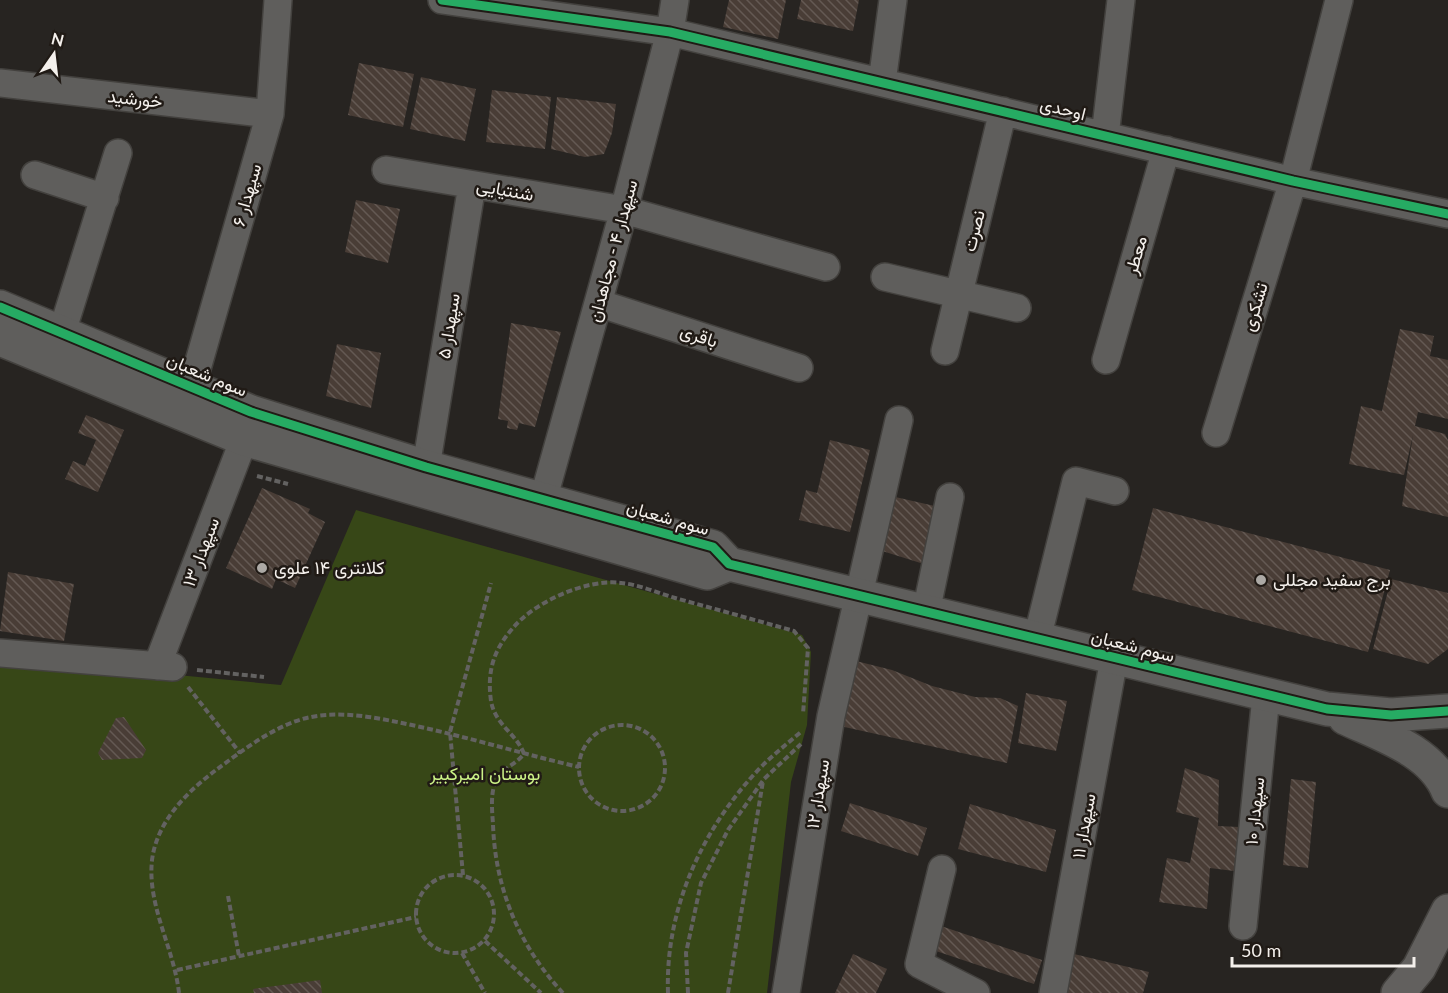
<svg xmlns="http://www.w3.org/2000/svg" width="1448" height="993" font-family="Lato,Vazirmatn,sans-serif">
  <defs>
    <pattern id="building-back-hatch" width="6" height="6" patternUnits="userSpaceOnUse" patternTransform="scale(1.5)"><rect width="6" height="6" fill="#493d36"/><path d="M-1 5l2 2M0 0l6 6M5-1l2 2" fill="none" stroke="#645953"/></pattern>
  </defs>
  <rect width="100%" height="100%" fill="#272421"/>
  <!-- park -->
  <path fill="#374717" d="M356,510L802,635L811,652L807,725L791,782L767,993H0V663L146,672L281,685Z"/>
  <!-- building -->
  <path fill="url(#building-back-hatch)" d="M729,0H786L778,39L723,27Z
    M801,0H859L853,31L797,19Z
    M359,63L414,74L403,127L348,115Z
    M421,77L476,89L465,141L410,129Z
    M492,90L551,97L545,149L486,142Z
    M557,97L616,104L612,133L604,154L585,157L551,149Z
    M356,200L400,209L388,263L345,252Z
    M511,323L561,332L535,427L519,423L517,430L507,428L508,421L498,419Z
    M1400,329L1434,336L1430,356L1448,360V419L1418,412L1415,426L1445,434L1448,440V517L1402,506L1413,435L1404,475L1349,464L1361,406L1382,411Z
    M337,344L381,353L371,408L326,396Z
    M86,415L124,430L98,492L65,479L73,461L85,466L96,440L78,433Z
    M830,440L870,450L850,532L799,520L806,490L817,493Z
    M262,488L310,509L308,513L325,522L295,588L276,579L272,589L226,568Z
    M891,496L939,507L927,565L879,550Z
    M1153,508L1390,570L1368,652L1132,590Z
    M8,572L74,584L64,641L0,631Z
    M1391,579L1448,593V649L1428,664L1373,649Z
    M848,659L892,670L932,686L975,697L1000,698L1018,706L1007,763L840,726Z
    M1026,693L1067,701L1056,751L1018,743Z
    M124,717L146,750L142,758L102,760L98,753L116,718Z
    M1185,768L1219,780L1218,826L1239,827L1234,871L1210,868L1207,909L1159,902L1167,858L1190,863L1199,818L1176,812Z
    M1291,779L1316,782L1308,868L1283,865Z
    M850,803L927,828L918,856L841,831Z
    M970,804L1056,830L1046,872L958,849Z
    M941,926L1042,960L1034,984L933,950Z
    M853,954L887,969L876,993H835Z
    M1074,954L1149,972L1143,993H1066Z
    M320,980L322,993H254L253,989Z"/>
  <g fill="none" stroke-linecap="round" stroke-linejoin="round">
    <!-- minor casing -->
    <g stroke="#43413e" stroke-width="30">
      <path id="minor" d="M442,0L670,32L1293,181L1448,214
        M882,82L893,0
        M0,83L270,114
        M1105,136L1121,0
        M386,170L624,210L826,267
        M35,175L105,198
        M885,277L1017,308
        M598,303L799,368
        M62,332L118,153
        M945,351L1003,111
        M1106,360L1166,150
        M192,386L270,114L278,0
        M1216,433L1293,181L1339,0
        M426,467L472,185
        M543,500L624,210L670,32L675,0
        M926,612L950,497
        M1037,639L1076,481L1115,491
        M0,653L173,667
        M157,666L244,439
        M942,869L919,964L976,993
        M1243,926L1266,696
        M786,993L831,716L899,420
        M1053,993L1114,659"/>
    </g>
    <!-- tertiary casing -->
    <g stroke="#43413e" stroke-width="36">
      <path id="tertiary" d="M0,307L251,412L426,467L713,547L729,564L1327,709L1391,715L1448,711
        M0,339L244,439L707,573L729,564
        M1345,718C1381,735 1432,751 1448,791"/>
    </g>
    <!-- secondary casing -->
    <g stroke="#43413e" stroke-width="36">
      <path id="secondary" d="M1398,993L1419,968L1448,911"/>
    </g>
    <!-- path -->
    <path stroke="#636261" stroke-width="4" stroke-dasharray="6 3" stroke-linecap="butt" d="M257,476L288,484
      M197,670L264,677
      M188,687L240,753
      M579 768a43 43 0 1 1 86 0a43 43 0 1 1-86 0Z
      M416 914a39 39 0 1 1 78 0a39 39 0 1 1-78 0Z
      M463,875L450,732L491,583
      M228,896L239,956
      M485,941L541,993
      M462,953L485,993
      M177,970L416,917
      M179,993C174,948 147,906 152,860C157,821 187,792 216,770C243,750 278,723 311,717C341,711 373,717 402,723C461,735 519,753 579,767
      M563,993C519,946 495,888 493,824C492,810 490,791 497,779C503,768 516,764 524,754C517,734 495,725 491,701C487,672 493,651 512,629C534,602 587,578 622,583C640,585 658,593 675,598C715,609 755,620 794,631L808,648L803,714
      M668,993C665,908 703,827 761,767C774,754 788,743 802,731
      M688,993L686,953L701,883L728,830L764,779L801,744
      M728,993L763,781"/>
    <!-- minor -->
    <use href="#minor" stroke="#5f5e5c" stroke-width="27"/>
    <!-- tertiary -->
    <use href="#tertiary" stroke="#5f5e5c" stroke-width="33"/>
    <!-- secondary -->
    <use href="#secondary" stroke="#62605e" stroke-width="33"/>
    <!-- cycleway casing -->
    <g stroke="#201a15" stroke-width="13">
      <path id="cycleway" d="M442,0L670,32L1293,181L1448,214
        M0,307L251,412L426,467L713,547L729,564L1327,709L1391,715L1448,711"/>
    </g>
    <!-- cycleway -->
    <use href="#cycleway" stroke="#26ab63" stroke-width="9"/>
  </g>
  <!-- markers -->
  <g fill="#aca9a5" stroke="#201a15" stroke-width="2">
    <circle cx="262" cy="568" r="6"/>
    <circle cx="1261" cy="580" r="6"/>
  </g>
  <g text-anchor="middle" stroke-width="5" stroke-linejoin="round" paint-order="stroke">
    <!-- street labels -->
    <g font-size="18" fill="#f4f0ec" stroke="#201a15">
      <text transform="translate(135 99) rotate(6)" y="6">خورشید</text>
      <text transform="translate(1063 109) rotate(14)" y="6">اوحدی</text>
      <text transform="translate(505 190) rotate(10)" y="6">شنتیایی</text>
      <text transform="translate(247 195) rotate(-74)" y="6">سپهدار ۶</text>
      <text transform="translate(974 231) rotate(-76)" y="6">نصرت</text>
      <text transform="translate(613 251) rotate(-75)" y="6">سپهدار ۴ - مجاهدان</text>
      <text transform="translate(1136 255) rotate(-74)" y="6">معطر</text>
      <text transform="translate(1255 307) rotate(-73)" y="6">تشکری</text>
      <text transform="translate(449 326) rotate(-81)" y="6">سپهدار ۵</text>
      <text transform="translate(699 336) rotate(18)" y="6">باقری</text>
      <text transform="translate(207 375) rotate(23)" y="6">سوم شعبان</text>
      <text transform="translate(668 518) rotate(16)" y="6">سوم شعبان</text>
      <text transform="translate(201 552) rotate(-69)" y="6">سپهدار ۱۳</text>
      <text transform="translate(1133 646) rotate(14)" y="6">سوم شعبان</text>
      <text transform="translate(818 794) rotate(-81)" y="6">سپهدار ۱۲</text>
      <text transform="translate(1255 811) rotate(-84)" y="6">سپهدار ۱۰</text>
      <text transform="translate(1084 826) rotate(-80)" y="6">سپهدار ۱۱</text>
    </g>
    <!-- poi labels -->
    <g font-size="18" fill="#f4f0ec" stroke="#201a15" text-anchor="start">
      <text x="274" y="574">کلانتری ۱۴ علوی</text>
      <text x="1273" y="586">برج سفید مجللی</text>
    </g>
    <!-- park labels -->
    <g font-size="18" fill="#ccf387" stroke="#201a15">
      <text x="485" y="780">بوستان امیرکبیر</text>
    </g>
  </g>
  <!-- north arrow -->
  <g transform="translate(54 54) rotate(14)" stroke="#201a15" stroke-width="4.5" paint-order="stroke">
  <path d="M0-4.5L10 22L0 15L-10 22Z" fill="#f4f0ec"/>
  <text y="-9" font-size="16" font-weight="bold" text-anchor="middle" fill="#f4f0ec">N</text>
  </g>
  <!-- scale -->
  <path d="M1232 957v9h182v-9" fill="none" stroke="#f4f0ec" stroke-width="3"/>
  <text x="1241" y="957" font-size="18" fill="#f4f0ec" stroke="#201a15" stroke-width="4.5" paint-order="stroke">50 m</text>
</svg>
